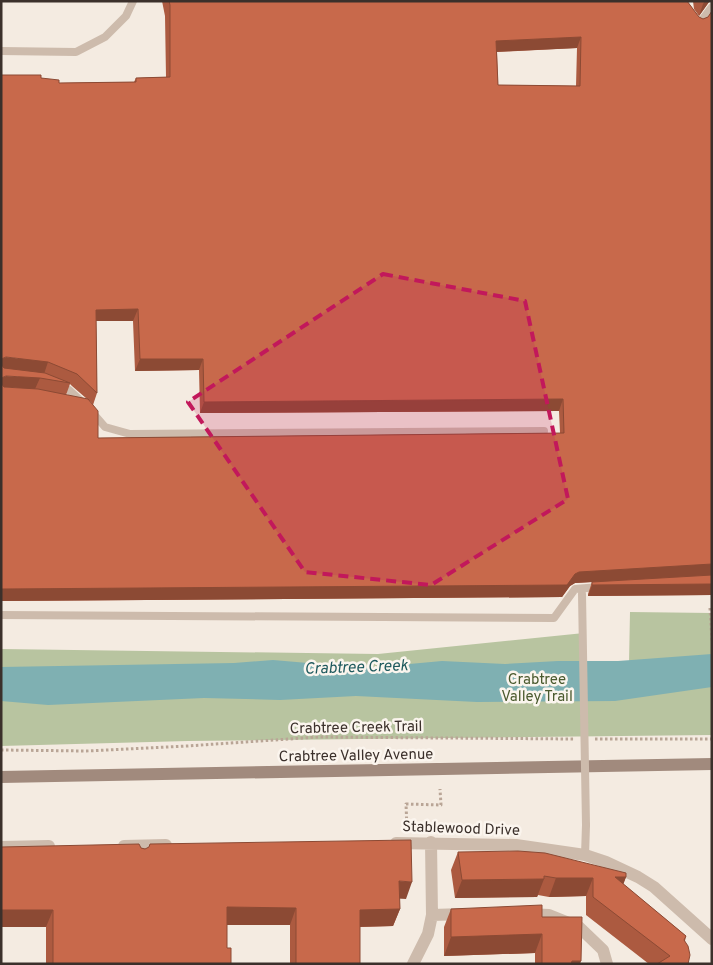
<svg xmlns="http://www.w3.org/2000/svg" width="713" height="965" font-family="Overpass,sans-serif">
  <rect width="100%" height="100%" fill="#f4ebe1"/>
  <!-- green -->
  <path fill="#b8c4a0" d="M630,612L712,613V735L188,741L1,746V649L378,654L584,633V669L629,664Z"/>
  <!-- water -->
  <path fill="#7fb0b2" d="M712,654V687L615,701L477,702L356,696L280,700L204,698L48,705L1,701V667L234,663L273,660L366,668L442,661L505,664L558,661H618Z"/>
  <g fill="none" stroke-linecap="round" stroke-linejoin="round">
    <!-- path -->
    <path stroke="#b9a596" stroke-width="3" stroke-dasharray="2.5 2.5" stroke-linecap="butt" d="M710,608L712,642
      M595,739H712
      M1,750L86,751L187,746L318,737L574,739
      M407,829L406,804L441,805L440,789"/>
    <!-- lane -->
    <path stroke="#cdbbac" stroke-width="8" d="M699,24L712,7
      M1,51L76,52L105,37L126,16L133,1
      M59,386L69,390L82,402
      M92,412L105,427L130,434L544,431
      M1,615L554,618L575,589L599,587
      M585,855L586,825"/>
    <!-- street -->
    <path stroke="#cdbbac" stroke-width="12" d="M396,843L516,845L585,855L606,862L638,877L654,887L712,939
      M124,846L166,845
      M1,847L49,846
      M527,914L549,915L579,927L603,950L607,964
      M432,915L464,914
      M413,964L428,934L432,915L431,842"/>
    <!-- secondary -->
    <path stroke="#a18a7d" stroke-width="12" d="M1,777L712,764"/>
    <!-- lane-bridge -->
    <path stroke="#cdbbac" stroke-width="8" d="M582,594L586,825"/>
  </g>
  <!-- wall -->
  <path fill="#ac5a40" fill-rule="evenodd" d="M162,1H687L699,17L703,19L708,17L712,11V595L588,596V594L592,582L575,583L570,586L562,597L1,601L41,78L59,83L134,82L136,78L166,77L165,16ZM577,48L576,86L498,85L497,52ZM96,321H133L135,371L199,370L200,413L559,411L560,433L98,438L90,401L93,405L97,393ZM70,384L72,386L87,399L66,395Z
    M693,1H712V2H709L699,16L694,9Z
    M1,847L141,848L406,899L399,898L400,909L393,926L360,927V964H290V925H227V948L231,964H46V927H1Z
    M458,852L626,877L623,884L686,936L685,941L688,964H649L586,915V896L549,897L538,895L537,897L455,898L451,870Z
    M451,909L542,917L580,964H535V953L444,956V927Z"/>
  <!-- shaded-wall -->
  <path fill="#8c4a34" d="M705,1L712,2H709L699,16L703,4Z
    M581,37L577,48L492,52L496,41Z
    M138,309L133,321H92L96,310Z
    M6,357L48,362L44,374L1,369V359Z
    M140,359H203L199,370L135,371Z
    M6,376L40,378L35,389L1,387V378Z
    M563,399L559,411L200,413L204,402Z
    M712,564V575L575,583L570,586L562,597L1,601V589L575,574L579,572Z
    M712,584V595L588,596L592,585Z
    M615,877H626L619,896Z
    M556,878H593L586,896L549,897Z
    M544,879L537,897L455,898L462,880Z
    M399,881L412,882L406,899L392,898Z
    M227,907L296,908L290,925H221Z
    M400,909L393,926L353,927L360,910Z
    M1,910H53L46,927H1Z
    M542,934L535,953L444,956L451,937Z
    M572,961H581L580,964H571Z"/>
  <!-- building -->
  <path fill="#c8694b" stroke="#8c4a34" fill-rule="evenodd" d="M169,1H687L699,17L703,19L708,17L712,11V564L579,572L575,574L567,585L1,589V383L4,387L38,389L88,399L98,411V438L564,433L563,399L204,402L203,359H140L138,309L96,310L97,393L77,374L48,362L6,357L1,359V75H41V78L59,80V83L136,82V78L170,77V5ZM581,37L580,86L498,85L496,41Z
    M1,364L4,368L45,373L70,383L40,378L6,376L1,378Z
    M712,575V584L592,585V582Z
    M411,840L412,882L399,881L400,909L360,910V964H296V908L227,907V948H231V964H53V910H1V847L139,844L141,848L145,849L149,847L150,844Z
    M518,851L545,853L626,873V877H615L686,936L684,940L688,946L690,955L688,964H657L670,956L593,897V878H556L544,876V879L462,880L458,852Z
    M542,905V917H582L581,961H572L571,964H542V934L451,937V909Z"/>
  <!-- marked area -->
  <path fill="#c2185b" fill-opacity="0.2" stroke="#c2185b" stroke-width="4" stroke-dasharray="10 6" stroke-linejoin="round" d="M383,274L525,301L568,499L431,585L305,572L188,402Z"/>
  <g text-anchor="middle" stroke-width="5" stroke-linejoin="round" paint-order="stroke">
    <!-- park labels -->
    <g font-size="15" fill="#4a5a2e" stroke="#fbf5ee">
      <text x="537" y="684">Crabtree<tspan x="537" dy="17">Valley Trail</tspan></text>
    </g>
    <!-- street labels -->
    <g font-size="15" fill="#3b302b" stroke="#fbf5ee">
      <text transform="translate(356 727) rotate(-1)" y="5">Crabtree Creek Trail</text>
      <text transform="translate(356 755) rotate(-1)" y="5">Crabtree Valley Avenue</text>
      <text transform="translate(461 828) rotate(2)" y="5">Stablewood Drive</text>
    </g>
    <!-- water labels -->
    <g font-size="16" font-style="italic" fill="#1f5a5e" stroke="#fbf5ee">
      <text transform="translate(356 666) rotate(-2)" y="6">Crabtree Creek</text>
    </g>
  </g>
  <!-- border -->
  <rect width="713" height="965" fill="none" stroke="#3b302b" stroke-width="5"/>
</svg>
